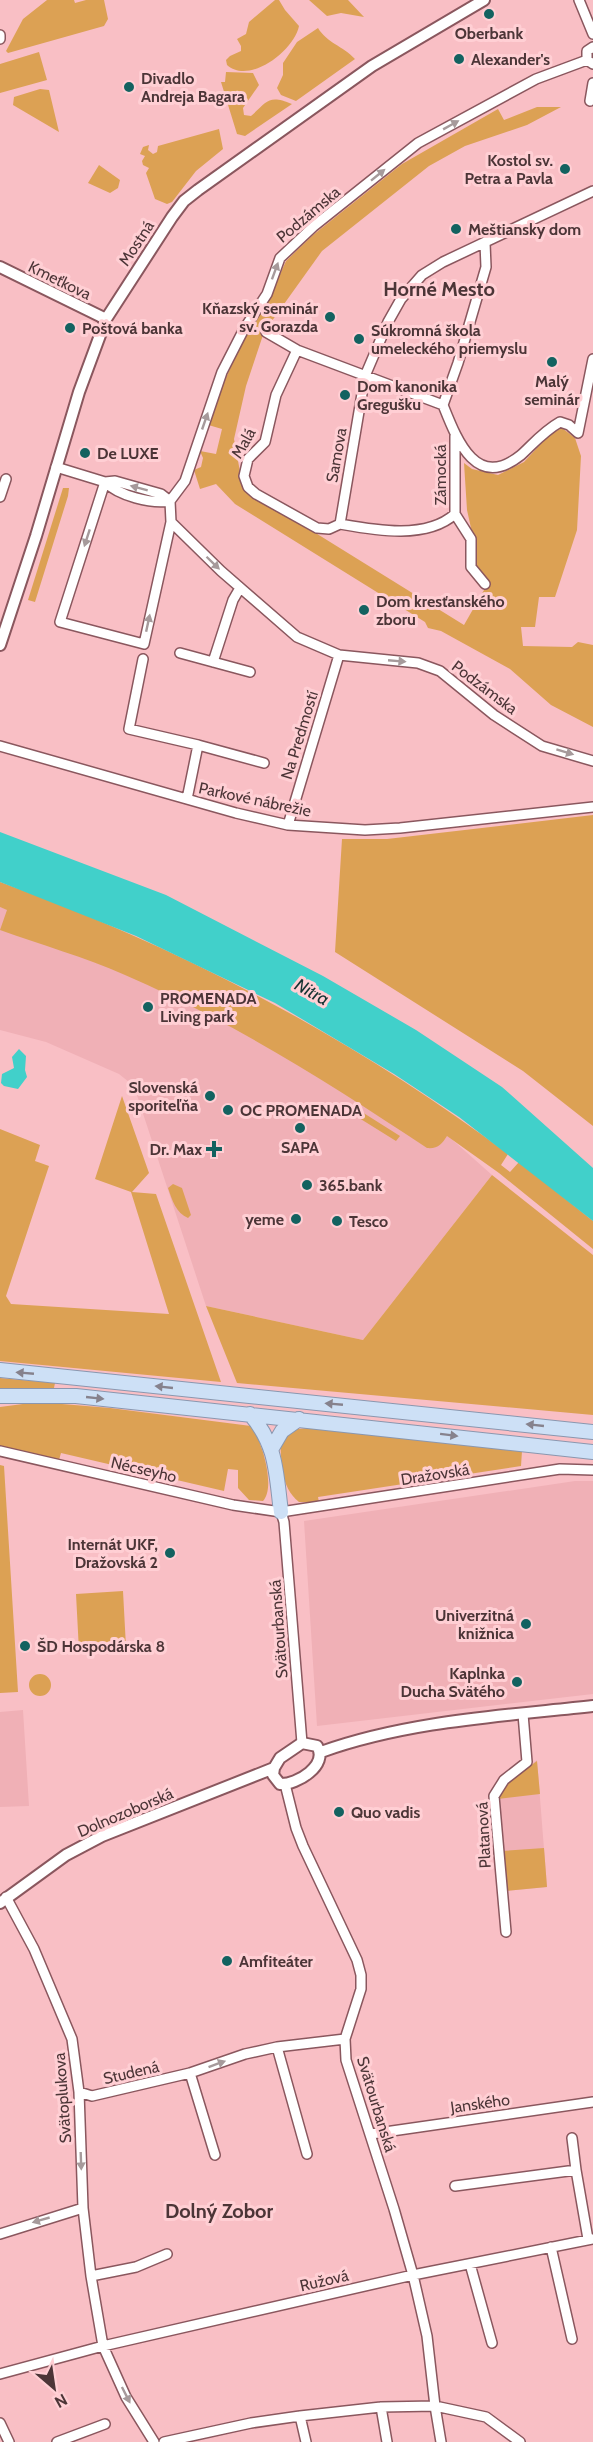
<svg xmlns="http://www.w3.org/2000/svg" width="593" height="2442" font-family="Cabin,sans-serif">
  <rect width="100%" height="100%" fill="#f9bfc5"/>
  <!-- built -->
  <path fill="#f0b0b6" d="M0,907L48,924L447,1135L492,1175L363,1340L206,1306L134,1086L119,1074L46,1042L0,1030Z
    M575,1481H593V1694L317,1726L304,1521Z
    M23,1710L29,1806L0,1807V1712Z
    M537,1760L547,1887L505,1891L498,1799L508,1782Z"/>
  <!-- green -->
  <path fill="#dca154" d="M47,0H74L75,3L86,0H104L108,19L104,26L8,53L6,51L23,19Z
    M275,0H279L285,10L299,26C294,51 249,85 227,65L226,60L230,56L241,51V46L237,39L246,34L249,22Z
    M309,0H348L364,17L341,13L327,16Z
    M318,28C327,43 343,46 355,59L296,101L281,95L277,88L283,75V63L297,42Z
    M39,52L47,80L0,93V64Z
    M226,72L253,73L259,85L243,108L244,115L251,116C267,102 268,94 292,104L245,136L237,134L221,82H225Z
    M40,89L49,90L59,132L13,105L14,97Z
    M537,107H561L527,125L465,146L429,166L322,251L264,332L246,386L234,439L243,488L464,625L488,583L474,565L473,537L467,510L464,463L472,469L498,475L524,462L549,435L562,428L575,438L581,456L577,530L555,597H539L535,627H521L523,646L572,647L578,642L593,645V727L551,705L510,669L441,631L428,628L425,622L235,504L216,484L200,489L194,470L201,467L203,458L200,451L216,454L222,429L205,424L244,338L268,301L286,261L313,235L402,164L498,109L504,120Z
    M219,129L223,149L196,171L172,202L167,204L155,199L146,173L149,168L143,165L142,161L145,156L140,154L143,147L149,145L148,150L153,154L157,152L158,146Z
    M99,165L120,180L118,188L110,193L88,183Z
    M63,488H69L68,496L35,602L28,600Z
    M593,815V1126L523,1071L335,952L342,839H387Z
    M0,882C182,948 353,1038 508,1154L501,1165L510,1172L519,1162L593,1221V1249L499,1173L447,1136C442,1144 438,1149 427,1148C331,1084 231,1021 125,975C85,957 41,945 0,930L7,910L0,907Z
    M122,1096L149,1173L132,1192L156,1194L221,1382L0,1361V1129L40,1145L35,1161L49,1166L6,1296L11,1304L169,1314L131,1192L95,1179Z
    M354,1107L400,1136L396,1141L351,1113Z
    M492,1175L593,1255V1415L237,1383L206,1306L363,1340Z
    M173,1184L182,1188L191,1215L188,1218C176,1213 172,1200 168,1188Z
    M0,1378L55,1383L54,1388H0Z
    M38,1402L110,1408L251,1426C262,1440 276,1488 263,1501L249,1500L238,1488V1470L228,1469L224,1491L61,1453L59,1460L0,1446V1407Z
    M308,1428L522,1451L521,1466L318,1497L319,1502H299C280,1486 282,1464 280,1440L289,1430Z
    M0,1465L4,1466L18,1692L0,1693Z
    M123,1591L126,1647L79,1651L76,1594Z
    M29 1685a11 11 0 1 1 22 0a11 11 0 1 1-22 0Z
    M537,1761L540,1794L498,1799L508,1782Z
    M544,1848L547,1887L505,1891L502,1851Z"/>
  <!-- water -->
  <path fill="#41d0ca" d="M0,832L166,895L323,976L416,1030L502,1087L593,1168V1221L459,1117L394,1074L275,1003L136,936L0,882Z
    M19,1049L26,1056L25,1070L27,1077L18,1089L4,1086L1,1083L2,1074L14,1068L12,1057Z"/>
  <g fill="none" stroke-linecap="round" stroke-linejoin="round">
    <!-- minor casing -->
    <g stroke="#8a575e" stroke-width="12">
      <path id="minor" d="M579,0L593,34
        M0,35V39
        M593,47L587,51V60L593,64
        M590,101L593,83
        M266,332L297,350L443,405
        M297,350L276,395L265,442L248,459L244,476L248,487L256,494L317,528L329,529L340,524
        M443,405C457,440 476,491 521,455C534,443 544,431 560,422L569,425L578,433L593,359
        M443,405L458,363L486,267L485,243
        M56,467L105,482L115,481L161,494L170,501
        M105,482L60,622L144,644L171,522L170,501L185,481L222,372L244,329L267,294L280,258L314,226L418,143L536,79L587,60
        M105,482C119,496 151,504 170,501
        M0,497L6,479
        M455,514L471,539V567L485,584
        M171,522L221,571L297,637L339,655L418,663L440,671L494,715L542,746L593,761
        M340,524L365,376L388,322L401,299L422,275L443,262L593,191
        M340,524C374,530 426,540 455,514V436
        M180,653L250,672
        M143,659L129,729L198,745
        M213,662L233,600L240,588
        M0,746L236,813L288,825L365,830L400,828L593,807
        M187,799L198,745L264,763
        M288,825L339,655
        M0,1451L233,1505L281,1512L560,1469L593,1470
        M281,1512L284,1522L302,1743
        M285,1784L296,1828L303,1846L357,1960L361,1975V1989L345,2039L346,2060L394,2209L413,2275L427,2336L435,2406L441,2442
        M6,1897L34,1949L72,2039L79,2092L83,2208L91,2276L103,2346L126,2397L154,2442
        M506,1932L494,1796L504,1780L527,1762L523,1714
        M277,2047L307,2154
        M190,2073L215,2155
        M79,2092L92,2096L190,2073L245,2054L277,2047L345,2039
        M371,2134L593,2102
        M572,2138L576,2170
        M455,2186L576,2170L588,2239
        M0,2234L83,2208
        M551,2247L572,2339
        M470,2264L492,2343
        M91,2276L136,2267L167,2254
        M0,2374L103,2346L413,2275L593,2239
        M381,2407L387,2442
        M300,2416L306,2442
        M0,2423L9,2442
        M57,2442L105,2424
        M164,2442L251,2423L300,2416L381,2407L435,2406L486,2417L520,2442"/>
    </g>
    <!-- tertiary casing -->
    <g stroke="#8a575e" stroke-width="14">
      <path id="tertiary" d="M0,267L106,319
        M0,645L36,536L79,392L106,319L172,217L184,201L198,190L372,66L484,0
        M321,1752C407,1721 503,1716 593,1706
        M0,1903L66,1855L102,1836L274,1768L280,1758L302,1743L317,1746C329,1765 297,1785 280,1784L273,1775L274,1768"/>
    </g>
    <!-- primary casing -->
    <g stroke="#8a97af" stroke-width="16">
      <path id="primary" d="M0,1370L593,1432
        M0,1396H76L593,1452
        M250,1414C277,1445 276,1473 281,1512
        M272,1448L282,1431L299,1419"/>
    </g>
    <!-- minor -->
    <use href="#minor" stroke="#fff" stroke-width="9"/>
    <!-- tertiary -->
    <use href="#tertiary" stroke="#fff" stroke-width="10"/>
    <!-- primary -->
    <use href="#primary" stroke="#cde0f6" stroke-width="14"/>
  </g>
  <!-- one-way arrows -->
  <defs><path id="oneway-solid" d="M-6-.8H1V-3.2L6.5 0L1 3.2V.8H-6Z" transform="scale(1.5)"/></defs>
  <g fill="#a69a9b">
    <use href="#oneway-solid" transform="translate(451 125) rotate(-29)"/>
    <use href="#oneway-solid" transform="translate(378 175) rotate(-39)"/>
    <use href="#oneway-solid" transform="translate(275 271) rotate(-70)"/>
    <use href="#oneway-solid" transform="translate(205 421) rotate(-71)"/>
    <use href="#oneway-solid" transform="translate(139 488) rotate(-165)"/>
    <use href="#oneway-solid" transform="translate(87 538) rotate(108)"/>
    <use href="#oneway-solid" transform="translate(213 563) rotate(44)"/>
    <use href="#oneway-solid" transform="translate(148 623) rotate(-78)"/>
    <use href="#oneway-solid" transform="translate(397 661) rotate(5)"/>
    <use href="#oneway-solid" transform="translate(565 752) rotate(17)"/>
    <use href="#oneway-solid" transform="translate(217 2064) rotate(-20)"/>
    <use href="#oneway-solid" transform="translate(81 2161) rotate(88)"/>
    <use href="#oneway-solid" transform="translate(41 2220) rotate(164)"/>
    <use href="#oneway-solid" transform="translate(126 2395) rotate(63)"/>
  </g>
  <g fill="#86828d">
    <use href="#oneway-solid" transform="translate(25 1373) rotate(-175)"/>
    <use href="#oneway-solid" transform="translate(164 1387) rotate(-174)"/>
    <use href="#oneway-solid" transform="translate(95 1398) rotate(6)"/>
    <use href="#oneway-solid" transform="translate(334 1404) rotate(-175)"/>
    <use href="#oneway-solid" transform="translate(535 1425) rotate(-174)"/>
    <use href="#oneway-solid" transform="translate(449 1435) rotate(7)"/>
  </g>
  <!-- markers -->
  <g fill="#136260" stroke="#ffcfd4" stroke-width="2">
    <circle cx="489" cy="14" r="6"/>
    <circle cx="459" cy="59" r="6"/>
    <circle cx="129" cy="87" r="6"/>
    <circle cx="565" cy="169" r="6"/>
    <circle cx="456" cy="229" r="6"/>
    <circle cx="330" cy="317" r="6"/>
    <circle cx="70" cy="328" r="6"/>
    <circle cx="359" cy="339" r="6"/>
    <circle cx="552" cy="362" r="6"/>
    <circle cx="345" cy="395" r="6"/>
    <circle cx="85" cy="453" r="6"/>
    <circle cx="364" cy="610" r="6"/>
    <circle cx="148" cy="1007" r="6"/>
    <circle cx="210" cy="1096" r="6"/>
    <circle cx="228" cy="1110" r="6"/>
    <circle cx="300" cy="1128" r="6"/>
    <path d="M211 1140h6v6h6v6h-6v6h-6v-6h-6v-6h6z"/>
    <circle cx="307" cy="1185" r="6"/>
    <circle cx="296" cy="1219" r="6"/>
    <circle cx="337" cy="1221" r="6"/>
    <circle cx="170" cy="1553" r="6"/>
    <circle cx="526" cy="1624" r="6"/>
    <circle cx="25" cy="1646" r="6"/>
    <circle cx="517" cy="1682" r="6"/>
    <circle cx="339" cy="1812" r="6"/>
    <circle cx="227" cy="1961" r="6"/>
  </g>
  <g text-anchor="middle" stroke-width="6" stroke-linejoin="round" paint-order="stroke">
    <!-- poi labels -->
    <g font-size="16" font-weight="bold" fill="#4c3537" stroke="#ffcfd4" text-anchor="start">
      <text x="489" y="39" text-anchor="middle">Oberbank</text>
      <text x="471" y="65">Alexander's</text>
      <text x="141" y="84">Divadlo<tspan x="141" dy="18">Andreja Bagara</tspan></text>
      <text x="553" y="166" text-anchor="end">Kostol sv.<tspan x="553" dy="18">Petra a Pavla</tspan></text>
      <text x="468" y="235">Meštiansky dom</text>
      <text x="318" y="314" text-anchor="end">Kňazský seminár<tspan x="318" dy="18">sv. Gorazda</tspan></text>
      <text x="82" y="334">Poštová banka</text>
      <text x="371" y="336">Súkromná škola<tspan x="371" dy="18">umeleckého priemyslu</tspan></text>
      <text x="552" y="387" text-anchor="middle">Malý<tspan x="552" dy="18">seminár</tspan></text>
      <text x="357" y="392">Dom kanonika<tspan x="357" dy="18">Gregušku</tspan></text>
      <text x="97" y="459">De LUXE</text>
      <text x="376" y="607">Dom kresťanského<tspan x="376" dy="18">zboru</tspan></text>
      <text x="160" y="1004">PROMENADA<tspan x="160" dy="18">Living park</tspan></text>
      <text x="198" y="1093" text-anchor="end">Slovenská<tspan x="198" dy="18">sporiteľňa</tspan></text>
      <text x="240" y="1116">OC PROMENADA</text>
      <text x="300" y="1153" text-anchor="middle">SAPA</text>
      <text x="202" y="1155" text-anchor="end">Dr. Max</text>
      <text x="319" y="1191">365.bank</text>
      <text x="284" y="1225" text-anchor="end">yeme</text>
      <text x="349" y="1227">Tesco</text>
      <text x="158" y="1550" text-anchor="end">Internát UKF,<tspan x="158" dy="18">Dražovská 2</tspan></text>
      <text x="514" y="1621" text-anchor="end">Univerzitná<tspan x="514" dy="18">knižnica</tspan></text>
      <text x="37" y="1652">ŠD Hospodárska 8</text>
      <text x="505" y="1679" text-anchor="end">Kaplnka<tspan x="505" dy="18">Ducha Svätého</tspan></text>
      <text x="351" y="1818">Quo vadis</text>
      <text x="239" y="1967">Amfiteáter</text>
    </g>
    <!-- street labels -->
    <g font-size="16" fill="#4c3537" stroke="#ffcfd4">
      <text transform="translate(308 214) rotate(-40)" y="6">Podzámska</text>
      <text transform="translate(136 243) rotate(-57)" y="6">Mostná</text>
      <text transform="translate(60 280) rotate(26)" y="6">Kmeťkova</text>
      <text transform="translate(243 443) rotate(-60)" y="6">Malá</text>
      <text transform="translate(336 455) rotate(-80)" y="6">Samova</text>
      <text transform="translate(440 475) rotate(-90)" y="6">Zámocká</text>
      <text transform="translate(485 687) rotate(37)" y="6">Podzámska</text>
      <text transform="translate(299 735) rotate(-73)" y="6">Na Predmostí</text>
      <text transform="translate(255 799) rotate(12)" y="6">Parkové nábrežie</text>
      <text transform="translate(144 1469) rotate(13)" y="6">Nécseyho</text>
      <text transform="translate(435 1474) rotate(-9)" y="6">Dražovská</text>
      <text transform="translate(278 1629) rotate(-94)" y="6">Svätourbanská</text>
      <text transform="translate(125 1812) rotate(-23)" y="6">Dolnozoborská</text>
      <text transform="translate(483 1835) rotate(-93)" y="6">Platanová</text>
      <text transform="translate(131 2072) rotate(-13)" y="6">Studená</text>
      <text transform="translate(62 2098) rotate(-94)" y="6">Svätoplukova</text>
      <text transform="translate(480 2103) rotate(-8)" y="6">Janského</text>
      <text transform="translate(377 2104) rotate(73)" y="6">Svätourbanská</text>
      <text transform="translate(324 2280) rotate(-13)" y="6">Ružová</text>
    </g>
    <!-- water labels -->
    <g font-size="18" font-style="italic" fill="#153231" stroke="#ffcfd4">
      <text transform="translate(312 992) rotate(29)" y="6">Nitra</text>
    </g>
    <!-- quarter labels -->
    <g font-size="20" font-weight="bold" fill="#4c3537" stroke="#ffcfd4">
      <text x="439" y="296">Horné Mesto</text>
      <text x="219" y="2218">Dolný Zobor</text>
    </g>
  </g>
  <!-- north arrow -->
  <g transform="translate(54 2388) rotate(151)" stroke="#ffcfd4" stroke-width="4.5" paint-order="stroke">
  <path d="M0-4.5L10 22L0 15L-10 22Z" fill="#4c3537"/>
  <text y="-9" font-size="16" font-weight="bold" text-anchor="middle" fill="#4c3537">N</text>
  </g>
</svg>
